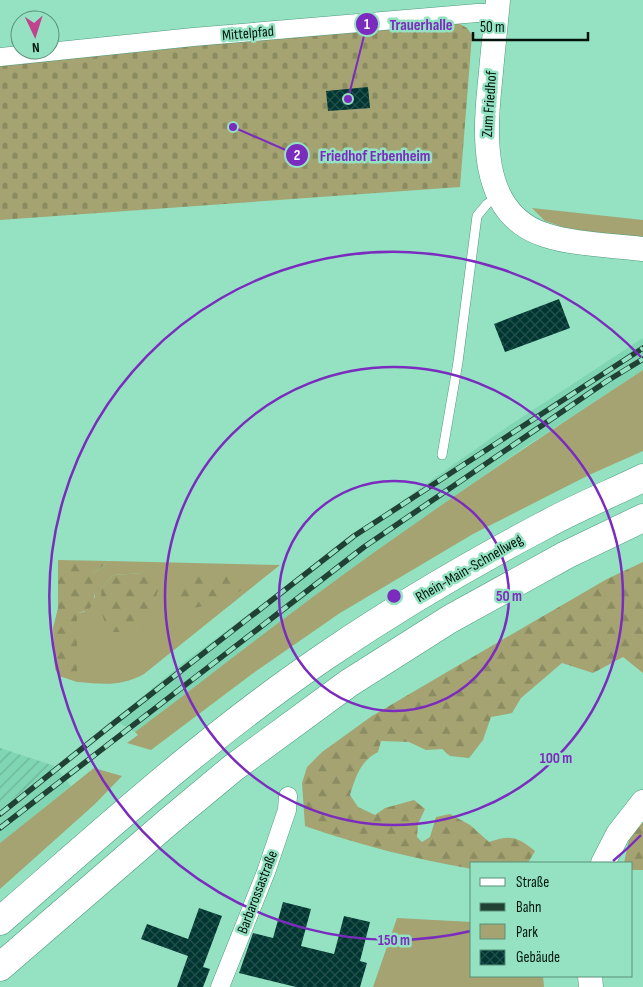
<svg xmlns="http://www.w3.org/2000/svg" width="643" height="987" font-family="'Sofia Sans Condensed',sans-serif">
  <defs>
    <pattern id="industrial-furrows" width="10" height="10" patternUnits="userSpaceOnUse" patternTransform="scale(1.25)"><rect width="10" height="10" fill="#80d5b3"/><path d="M-1 1l2-2M0 10L10 0M9 11l2-2" fill="none" stroke="#6db699"/></pattern>
    <pattern id="forest-firs" width="22" height="20" patternUnits="userSpaceOnUse" patternTransform="scale(1.25)"><rect width="22" height="20" fill="#a4a371"/><path d="M5 1l3.5 6h-7zM16 11l3.5 6h-7z" fill="#8b8b61"/></pattern>
    <pattern id="cemetery-stones" width="16" height="16" patternUnits="userSpaceOnUse" patternTransform="scale(1.25)"><rect width="16" height="16" fill="#a4a371"/><path d="M2 7V4a2 2 0 0 1 4 0v3zM10 15v-3a2 2 0 0 1 4 0v3z" fill="#8b8b61"/></pattern>
    <pattern id="building-cross-hatch" width="8" height="8" patternUnits="userSpaceOnUse" patternTransform="scale(1.25)"><rect width="8" height="8" fill="#003632"/><path d="M0 0l8 8M0 8l8-8" fill="none" stroke="#24504c"/></pattern>
  </defs>
  <rect width="100%" height="100%" fill="#94e2c2"/>
  <!-- built -->
  <path fill="#80d5b3" d="M643,338V370L525,447L407,529L310,599L135,732L114,720L183,663L393,507L510,425Z
    M55,766L71,786L0,843V809Z"/>
  <!-- industrial -->
  <path fill="url(#industrial-furrows)" d="M0,748L55,766L0,809Z"/>
  <!-- green -->
  <path fill="#a4a371" fill-rule="evenodd" d="M532,208L643,220V240L566,228L545,221Z
    M643,370V451L589,475L473,534L340,613L252,674L151,750L127,743L138,735L135,732C194,688 251,643 310,599C418,519 530,444 643,370Z
    M109,561L280,565L144,674C120,687 103,684 77,682V613L84,612L95,597L92,586L93,574ZM142,573L101,588L113,575Z
    M94,768L122,776L95,804L0,889V843Z
    M397,918L472,922V976H543L544,987H373Z"/>
  <!-- forest -->
  <path fill="url(#forest-firs)" d="M58,560L109,561L93,574C92,591 102,609 77,613V682L59,676L55,669L53,628L58,608Z
    M643,562V673L623,657L593,673L562,663L521,698L512,713L491,717L483,740L469,758L450,756L442,749L426,750L409,742L381,741L378,752C361,760 355,778 350,795L358,807L375,815L385,808L414,800L425,809L418,824L417,837L422,842L430,837L436,817L450,814L470,825L489,842C511,834 518,837 535,851L528,863H472V869C415,859 359,845 305,826L302,783L307,767L322,752L372,716L459,665L607,579Z
    M142,573L155,575L159,586L150,619L139,632H113C99,621 102,605 101,588L113,575Z
    M188,576H237L247,580L248,585C237,596 198,610 183,609C181,609 177,607 175,606L174,594L178,579Z
    M643,821V870H632V863H624L629,840Z"/>
  <!-- cemetery -->
  <path fill="url(#cemetery-stones)" d="M456,22L467,28L472,35L460,187L0,220V66L274,38Z"/>
  <!-- building -->
  <path fill="url(#building-cross-hatch)" d="M368,87L370,108L328,111L326,91Z
    M559,299L570,328L505,352L494,324Z
    M283,902L311,909L301,946L334,954L344,916L370,922L360,961L367,963L360,987H296L239,973L253,933L273,938Z
    M199,908L222,916L203,967L210,969L203,987H177L188,956L141,939L147,924L188,939Z"/>
  <g fill="none" stroke-linecap="round" stroke-linejoin="round">
    <!-- lane casing -->
    <g stroke="#4d9a7d" stroke-width="10">
      <path id="lane" d="M442,455L458,362L477,216L487,204L499,195"/>
    </g>
    <!-- street casing -->
    <g stroke="#4d9a7d" stroke-width="19">
      <path id="street" d="M0,57L193,37L477,13H497
        M220,987L266,872L287,810L288,796"/>
    </g>
    <!-- secondary casing -->
    <g stroke="#4d9a7d" stroke-width="25">
      <path id="secondary" d="M498,0C496,24 493,48 491,72C485,128 476,213 545,235C576,245 611,245 643,249
        M603,863L618,834L643,802
        M590,976L591,987"/>
    </g>
    <!-- highway casing -->
    <g stroke="#4d9a7d" stroke-width="29">
      <path id="highway" d="M0,921C106,829 210,734 327,655C396,608 469,565 543,526C576,508 610,494 643,478
        M0,967L168,822L233,768L349,683L450,619L566,555L643,518"/>
    </g>
    <!-- lane -->
    <use href="#lane" stroke="#fff" stroke-width="9"/>
    <!-- street -->
    <use href="#street" stroke="#fff" stroke-width="18"/>
    <!-- secondary -->
    <use href="#secondary" stroke="#fff" stroke-width="24"/>
    <!-- highway -->
    <use href="#highway" stroke="#fff" stroke-width="28"/>
    <!-- rail casing -->
    <g stroke="#204134" stroke-width="5.5">
      <path id="rail" d="M0,814L114,723L354,536L643,348
        M0,828L364,547L607,381L643,359"/>
    </g>
    <!-- rail -->
    <use href="#rail" stroke="#94e2c2" stroke-width="4" stroke-dasharray="11" stroke-linecap="butt"/>
  </g>
  <!-- distance rings -->
  <g fill="none" stroke="#7b2cbf" stroke-width="2.5">
    <circle cx="394" cy="596" r="115"/>
    <circle cx="394" cy="596" r="229"/>
    <path d="M641 835A344 344 0 0 1 613 861M471 931A344 344 0 1 1 641 357"/>
  </g>
  <g text-anchor="middle" stroke-width="5" stroke-linejoin="round" paint-order="stroke">
    <!-- street labels -->
    <g font-size="15" fill="#00140c" stroke="#94e2c2">
      <text transform="translate(248 33) rotate(-5)" y="5">Mittelpfad</text>
      <text transform="translate(489 104) rotate(-86)" y="5">Zum Friedhof</text>
      <text transform="translate(469 568) rotate(-30)" y="5">Rhein-Main-Schnellweg</text>
      <text transform="translate(257 892) rotate(-69)" y="5">Barbarossastraße</text>
    </g>
  </g>
  <circle cx="394" cy="596" r="8" fill="#7b2cbf" stroke="#94e2c2" stroke-width="2.5"/>
  <g font-size="15" text-anchor="middle" font-weight="bold" fill="#7b2cbf" stroke="#94e2c2" stroke-width="5" stroke-linejoin="round" paint-order="stroke">
    <text x="509" y="601">50 m</text>
    <text x="556" y="763">100 m</text>
    <text x="394" y="945">150 m</text>
  </g>
  <!-- callouts -->
  <path fill="none" stroke="#7b2cbf" stroke-width="2" d="M348 99L367 24M233 127L297 155"/>
  <g fill="#7b2cbf" stroke="#94e2c2" stroke-width="2">
    <circle cx="348" cy="99" r="5"/>
    <circle cx="233" cy="127" r="5"/>
    <circle cx="367" cy="24" r="12"/>
    <circle cx="297" cy="155" r="12"/>
  </g>
  <g font-size="15" text-anchor="middle" font-weight="bold" fill="#fff">
    <text x="367" y="29">1</text>
    <text x="297" y="160">2</text>
  </g>
  <g font-size="16" text-anchor="middle" font-weight="bold" fill="#7b2cbf" stroke="#94e2c2" stroke-width="5" stroke-linejoin="round" paint-order="stroke">
    <text x="421" y="30">Trauerhalle</text>
    <text x="375" y="161">Friedhof Erbenheim</text>
  </g>
  <!-- legend -->
  <rect x="470" y="862" width="162" height="115" fill="#94e2c2" stroke="#599079"/>
  <rect x="480" y="878" width="25" height="8" fill="#ffffff" stroke="#599079"/>
  <text x="516" y="887" font-size="15" fill="#00140c">Straße</text>
  <rect x="480" y="903" width="25" height="8" fill="#204134" stroke="#599079"/>
  <text x="516" y="912" font-size="15" fill="#00140c">Bahn</text>
  <rect x="480" y="924" width="25" height="15" fill="#a4a371" stroke="#599079"/>
  <text x="516" y="937" font-size="15" fill="#00140c">Park</text>
  <rect x="480" y="950" width="25" height="15" fill="url(#building-cross-hatch)" stroke="#599079"/>
  <text x="516" y="962" font-size="15" fill="#00140c">Gebäude</text>
  <!-- north arrow -->
  <g transform="translate(35 35) rotate(176)"><circle r="24" fill="#94e2c2" stroke="#599079"/>
  <path d="M0-4L9 19L0 12L-9 19Z" fill="#c1438f"/>
  <text y="-8" font-size="14" font-weight="bold" text-anchor="middle" fill="#00140c">N</text>
  </g>
  <!-- scale -->
  <path d="M473 32v8h115v-8" fill="none" stroke="#00140c" stroke-width="2.5"/>
  <text x="480" y="32" font-size="15" fill="#00140c" stroke="#94e2c2" stroke-width="4" paint-order="stroke">50 m</text>
</svg>
